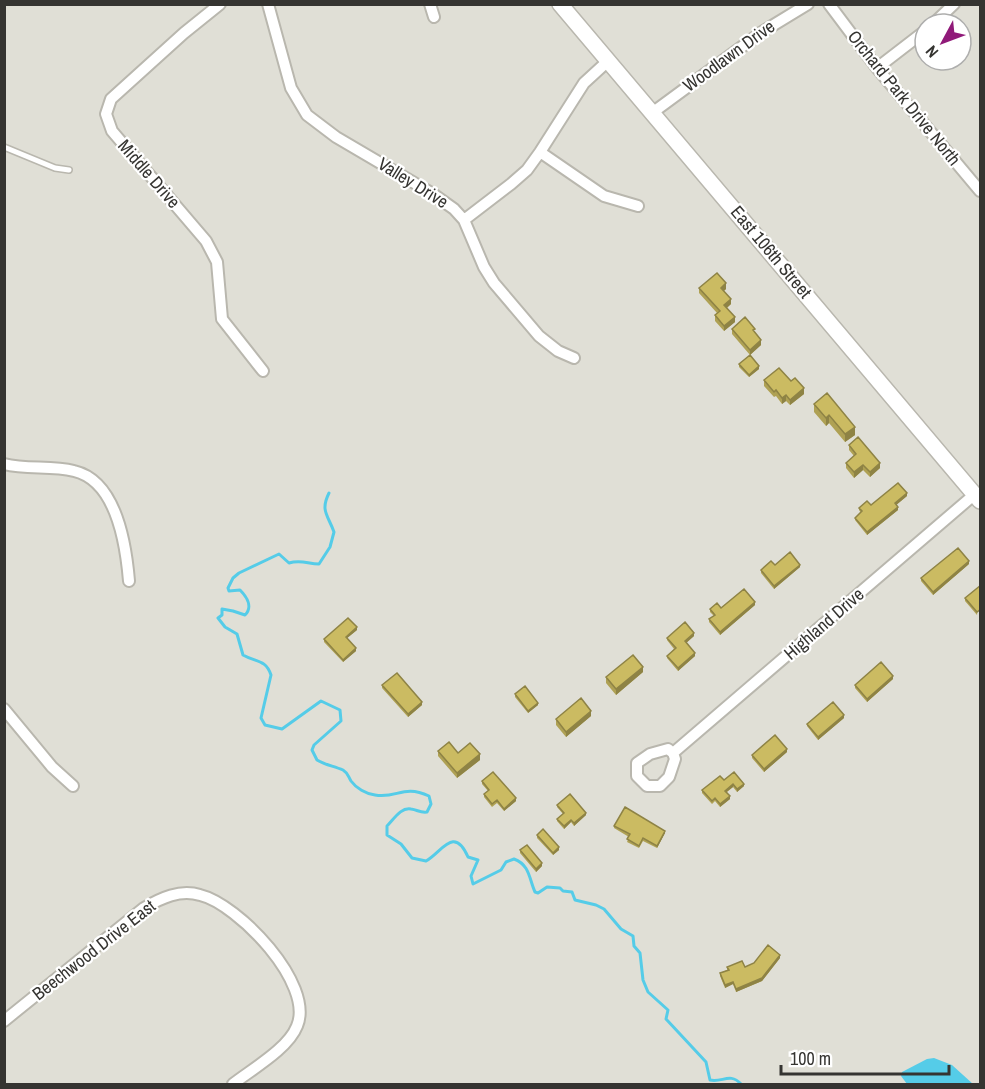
<svg xmlns="http://www.w3.org/2000/svg" width="985" height="1089" font-family="'Archivo Narrow',sans-serif">
  <rect width="100%" height="100%" fill="#e0dfd6"/>
  <!-- water -->
  <path fill="#55cce8" d="M934,1058L952,1065L973,1084H907L901,1076L902,1072L927,1059Z"/>
  <g fill="none" stroke-linecap="round" stroke-linejoin="round">
    <!-- stream -->
    <path stroke="#55cce8" stroke-width="3" d="M329,493C320,511 328,515 334,532L330,547L319,564C308,564 301,559 289,563L279,554L239,573L233,578L228,588L229,591L240,590C247,597 253,607 245,615L233,611L222,609V615L218,618L225,627L237,634L243,655C255,662 266,659 271,675L261,718L265,725L282,729L321,701L340,710L341,721L314,745L312,750L317,760C325,765 334,766 343,770C348,773 348,776 351,781C356,788 366,794 375,795C397,799 403,784 429,796L431,804L427,812C420,813 418,810 411,809C401,807 394,819 387,826V835L401,844L412,858L426,861C442,852 454,825 468,857L478,860L471,876L473,884L501,870L506,862L514,859C530,865 529,879 535,892L538,893L547,887L560,888L563,891L572,892L575,900L596,905L604,909L621,929L633,936L634,946L640,953L643,980L648,992L668,1010L666,1019L706,1062L710,1080C722,1083 730,1072 741,1084"/>
    <!-- lane casing -->
    <g stroke="#b9b7ae" stroke-width="8">
      <path id="lane" d="M4,147L55,168L69,170"/>
    </g>
    <!-- street casing -->
    <g stroke="#b9b7ae" stroke-width="14">
      <path id="street" d="M220,4L184,33L111,99L106,114L112,131L206,241L217,262L222,319L263,371
        M268,4L291,88L307,115L336,137L433,194L454,209L464,220L484,267L494,283L539,336L558,351L574,358
        M430,4L434,17
        M829,4L877,68L980,191
        M933,24L954,4
        M877,68L925,31
        M652,113L762,32L808,4
        M540,152L604,196L638,206
        M464,220L511,184L527,170L540,152L584,83L608,61
        M4,464C27,470 51,465 74,471C117,481 126,545 129,581
        M4,709L52,767L73,786
        M668,749L673,753L675,759L669,777L660,786H647L637,776V763L650,754Z
        M673,753L975,494
        M4,1021L144,908C161,898 180,889 200,895C238,904 315,984 297,1026C288,1049 252,1069 233,1084"/>
    </g>
    <!-- secondary casing -->
    <g stroke="#b9b7ae" stroke-width="18">
      <path id="secondary" d="M560,4L980,501"/>
    </g>
    <!-- lane -->
    <use href="#lane" stroke="#fff" stroke-width="5"/>
    <!-- street -->
    <use href="#street" stroke="#fff" stroke-width="10"/>
    <!-- secondary -->
    <use href="#secondary" stroke="#fff" stroke-width="15"/>
  </g>
  <!-- wall -->
  <path fill="#afa154" d="M699,288L726,289L724,291L731,304L727,308L735,322L724,331L715,321V315L717,313L699,293Z
    M732,329L755,332L761,345L750,355L759,369L749,377L739,367V364L750,355L732,334Z
    M764,380L791,381L804,394L790,405L786,401L782,404L776,396L774,397L764,386Z
    M814,404L855,435L845,442L829,423L826,426L814,412Z
    M849,445L880,468L870,477L863,470L854,478L846,468V463L854,456L849,450Z
    M907,496L896,505L898,510L867,535L855,520V518L861,513L859,510V508Z
    M969,564L933,595L921,581V578Z
    M775,565L800,567L774,589L761,573V570Z
    M981,585L977,615L965,601V598Z
    M755,605L720,635L709,622V619L714,616L710,612V609Z
    M357,630L347,638L356,651L343,662L324,642V639Z
    M694,636L686,643L695,656L678,671L667,658V656L674,649L667,640V638Z
    M643,672L616,695L606,683V677Z
    M893,679L867,702L855,688V685Z
    M382,685L422,705L408,717L382,688Z
    M515,694L538,705L528,713L515,697Z
    M591,716L566,737L556,725V719Z
    M844,718L818,740L807,726V724Z
    M438,751L458,753L480,760L457,778L438,756Z
    M787,752L764,772L752,758V755Z
    M724,780L744,786L737,792L733,787L727,792L730,799L720,807L715,801L712,804L702,793V790Z
    M482,781L516,801L504,811L497,803L492,807L484,797V794L488,791L482,784Z
    M557,805L586,815L574,826L571,822L564,829L557,821V819L563,814L557,807Z
    M614,826L665,833L657,848L643,841L639,848L627,842L629,837L614,828Z
    M537,835L559,850L553,855L537,838Z
    M520,850L542,866L536,872L520,853Z
    M780,958L762,981L736,992L733,984L725,988L720,976V973L727,970V967H745Z"/>
  <!-- shaded-wall -->
  <path fill="#8e8345" d="M726,283V289L721,293V288Z
    M731,299V304L724,310V305Z
    M735,317V322L724,331V326Z
    M761,340V345L750,355V350Z
    M759,366V369L749,377V375Z
    M804,388V394L790,405V400Z
    M786,395V401L782,404V398Z
    M829,415V423L826,426V418Z
    M855,427V435L845,442V434Z
    M880,463V468L870,477V472Z
    M863,465V470L854,478V472Z
    M907,493V496L895,506V503Z
    M898,507V510L867,535V532Z
    M969,561V564L933,595V592Z
    M800,565V567L774,589V586Z
    M755,602V605L720,635V632Z
    M357,627V630L346,639V637Z
    M694,633V636L685,644V641Z
    M356,648V651L343,662V660Z
    M695,653V656L678,671V668Z
    M643,667V672L616,695V689Z
    M893,676V679L867,702V699Z
    M422,702V705L408,717V714Z
    M538,703V705L528,713V711Z
    M591,711V716L566,737V732Z
    M844,715V718L818,740V737Z
    M787,749V752L764,772V769Z
    M480,754V760L457,778V773Z
    M733,784V787L725,793V791Z
    M744,784V786L737,792V789Z
    M730,796V799L720,807V804Z
    M516,798V801L504,811V809Z
    M586,813V815L574,826V823Z
    M571,820V822L564,829V826Z
    M665,831V833L657,848V846Z
    M559,847V850L553,855V853Z
    M542,863V866L536,872V869Z
    M780,955V958L762,981L736,992V989Z
    M733,982V984L725,988V985Z"/>
  <!-- building -->
  <path fill="#cbbb62" stroke="#8e8345" stroke-width="1.5" d="M717,273L726,283L721,288L731,299L724,305L735,317L724,326L715,315L720,311L699,288Z
    M745,317L755,329L753,330L761,340L750,350L732,329Z
    M750,355L759,366L749,375L739,364Z
    M779,368L791,381L795,378L804,388L790,400L786,395L782,398L776,390L774,392L764,380Z
    M827,393L855,427L845,434L829,415L826,418L814,404Z
    M858,437L880,463L870,472L863,465L854,472L846,463L856,454L849,445Z
    M898,483L907,493L895,503L898,507L867,532L855,518L862,511L859,508L867,501L871,505Z
    M958,548L969,561L933,592L921,578Z
    M790,552L800,565L774,586L761,570L771,561L775,565Z
    M981,585V609L977,612L965,598Z
    M744,589L755,602L720,632L709,619L715,615L710,609L717,603L721,608Z
    M348,618L357,627L346,637L356,648L343,660L324,639Z
    M685,622L694,633L685,641L695,653L678,668L667,656L676,648L667,638Z
    M633,655L643,667L616,689L606,677Z
    M881,662L893,676L867,699L855,685Z
    M397,673L422,702L408,714L382,685Z
    M525,686L538,703L528,711L515,694Z
    M581,698L591,711L566,732L556,719Z
    M833,702L844,715L818,737L807,724Z
    M775,735L787,749L764,769L752,755Z
    M449,742L458,753L470,743L480,754L457,773L438,751Z
    M493,772L516,798L504,809L497,800L492,804L484,794L489,790L482,781Z
    M734,772L744,784L737,789L733,784L725,791L730,796L720,804L715,798L712,801L702,790L720,776L724,780Z
    M570,794L586,813L574,823L571,820L564,826L557,819L564,813L557,805Z
    M625,807L665,831L657,846L643,838L639,846L627,839L630,834L614,826Z
    M543,829L559,847L553,853L537,835Z
    M527,845L542,863L536,869L520,850Z
    M768,945L780,955L762,978L736,989L733,982L725,985L720,973L729,970L727,967L742,961L745,967L754,963Z"/>
  <g text-anchor="middle" stroke-width="4.5" stroke-linejoin="round" paint-order="stroke">
    <!-- street labels -->
    <g font-size="18" fill="#353431" stroke="#fff">
      <text transform="translate(729 56) rotate(-36)" y="6">Woodlawn Drive</text>
      <text transform="translate(904 98) rotate(51)" y="6">Orchard Park Drive North</text>
      <text transform="translate(149 174) rotate(49)" y="6">Middle Drive</text>
      <text transform="translate(413 183) rotate(32)" y="6">Valley Drive</text>
      <text transform="translate(771 252) rotate(50)" y="6">East 106th Street</text>
      <text transform="translate(824 624) rotate(-41)" y="6">Highland Drive</text>
      <text transform="translate(94 950) rotate(-38)" y="6">Beechwood Drive East</text>
    </g>
  </g>
  <!-- border -->
  <rect width="985" height="1089" fill="none" stroke="#353431" stroke-width="12"/>
  <!-- north arrow -->
  <g transform="translate(943 42) rotate(229)"><circle r="28" fill="#ffffff" stroke="#aeaead" stroke-width="1.5"/>
  <path d="M0-4.5L10 22L0 15L-10 22Z" fill="#901a79"/>
  <text y="-9" font-size="16" font-weight="bold" text-anchor="middle" fill="#353431">N</text>
  </g>
  <!-- scale -->
  <path d="M781 1065v9h168v-9" fill="none" stroke="#353431" stroke-width="3"/>
  <text x="790" y="1065" font-size="18" fill="#353431" stroke="#ffffff" stroke-width="4.5" paint-order="stroke">100 m</text>
</svg>
